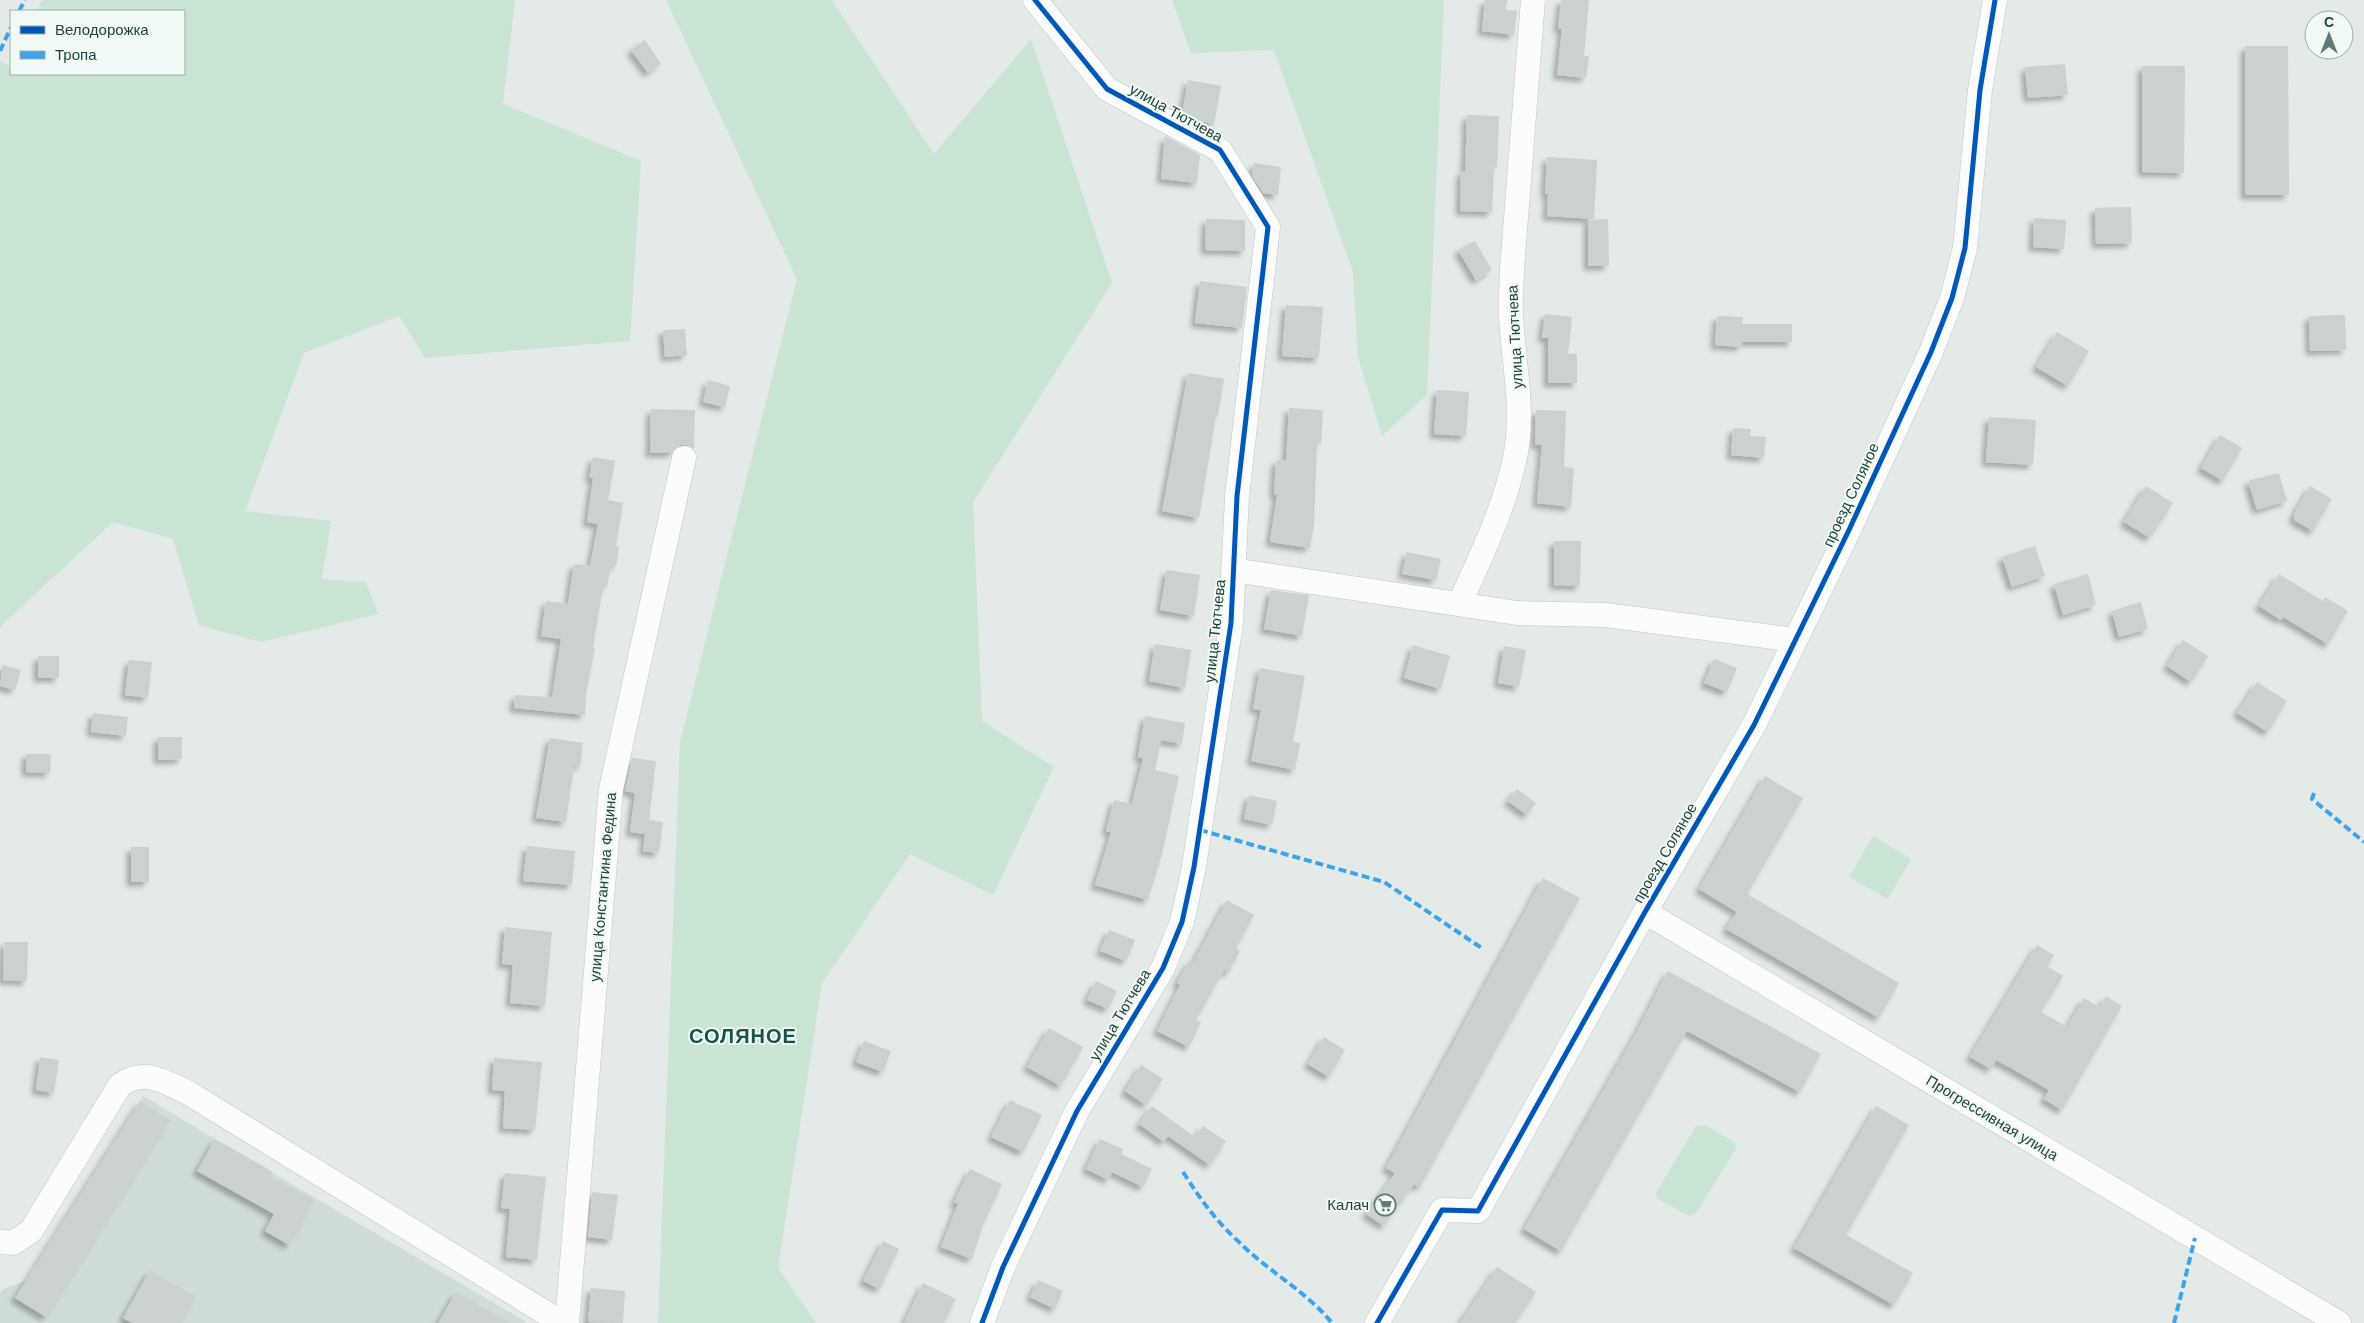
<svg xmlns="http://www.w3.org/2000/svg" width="2364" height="1323" font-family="'DM Sans',sans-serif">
  <defs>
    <filter id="shadow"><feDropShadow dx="-4.5" dy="4.5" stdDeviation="2.5" flood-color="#0004"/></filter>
  </defs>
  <rect width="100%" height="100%" fill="#e3eae7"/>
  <!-- built -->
  <path fill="#d0dcd7" d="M143,1096L215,1139L528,1323H0V1294L2,1290L27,1280Z"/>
  <!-- green -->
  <path fill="#cae5d4" d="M42,0H515L503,104L641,161L630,341L425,358L399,316L304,353L245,511L331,521L322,579L366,582L378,614L261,642L199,625L173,539L113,522L3,624L0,629V61L10,66L11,64V74H184V11H37Z
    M666,0H832L934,154L1031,39L1112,283L973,502L982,721L1054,767L993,895L910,854L822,983L778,1268L816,1323H658L680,742L797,279Z
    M1172,0H1444L1427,395L1382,436L1358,357L1353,272L1274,50L1191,53Z
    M1873,836L1911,859L1888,899L1849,877Z
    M1706,1125L1735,1143L1736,1149L1696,1213L1689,1216L1656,1198L1657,1191L1696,1126Z"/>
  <!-- building -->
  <path fill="#cad1ce" filter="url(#shadow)" d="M1485,0H1507L1506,10L1517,11L1514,35L1482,31Z
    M1561,0H1589L1584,56H1589L1586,78L1557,75L1562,29H1558Z
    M645,40L661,64L648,73L631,50Z
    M2245,46H2288L2289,195H2245Z
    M2065,64L2068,95L2028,98L2025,67Z
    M2142,66H2185L2184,173L2142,172Z
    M1188,80L1221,86L1214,124L1203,122V125L1182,114Z
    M1467,115L1499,116L1497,167H1494L1492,212L1460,211L1461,171L1465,172Z
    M1165,136L1200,155L1197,183L1161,179Z
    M1547,157L1597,160L1594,219L1547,216L1548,194H1545Z
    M1254,163L1281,167L1278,195L1263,193L1252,176Z
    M2131,207L2132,243L2096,244L2095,208Z
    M2034,218L2066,220L2064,249L2033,247Z
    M1206,219L1245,220V251L1205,250Z
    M1608,219L1609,266H1588V220Z
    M1475,241L1492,270L1476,280L1458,250Z
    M1200,281L1247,287L1242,328L1195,323Z
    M1286,305L1323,307L1319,358L1282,356Z
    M1545,314L1572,317L1568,354H1577V383H1548V338H1542Z
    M2345,315L2346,350L2310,351L2309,316Z
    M1717,316L1743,317L1742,324H1792V342H1742L1741,347L1715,345Z
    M685,329L687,355L665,357L663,330Z
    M2057,332L2089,351L2068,386L2036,367Z
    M1188,373L1224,379L1218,416H1216L1199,518L1162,511Z
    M708,380L730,386L725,407L703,402Z
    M1437,390L1469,392L1466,436L1434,434Z
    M1289,408L1323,410L1321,443H1317L1314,525L1310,548L1270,542L1277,495H1274L1276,460L1286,461Z
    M651,409L695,410L694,449L687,445H680L671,453H650Z
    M1536,410L1566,411L1564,467L1574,468L1571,507L1537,503L1542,445H1535Z
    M1989,417L2036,420L2033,465L1986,462Z
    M1733,428L1751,429L1750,436L1766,437L1764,458L1731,455Z
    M2220,435L2242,448L2223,481L2201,468Z
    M593,457L615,461L608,500L623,503L616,546H619L616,566L611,565L607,587H603L593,648H595L586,694L585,715L514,708L515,695L552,697L561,639L541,636L546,601L568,604L574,564L590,566L598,524L587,522L593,478H589Z
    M2279,473L2287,501L2257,510L2248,481Z
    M2146,486L2173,503L2150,538L2124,522Z
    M2310,486L2332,499L2313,531L2294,520V514Z
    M1554,541H1581L1580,586L1554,585Z
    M2035,546L2045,576L2012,587L2002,557Z
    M1407,552L1441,559L1436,580L1402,574Z
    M1167,570L1200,575L1194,616L1160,610Z
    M2088,574L2096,605L2063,615L2054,584Z
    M2279,574L2323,601L2325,597L2348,611L2328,644L2283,617L2281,620L2259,606Z
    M1271,590L1309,595L1302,636L1264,629Z
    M2141,602L2148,629L2119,637L2112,611Z
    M2183,640L2208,656L2191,682L2167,666Z
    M1155,644L1191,650L1185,688L1149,681Z
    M1413,645L1450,656L1441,689L1404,678Z
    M1504,646L1526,650L1519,687L1498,683Z
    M38,656H59V678H38Z
    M1714,659L1737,668L1727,692L1704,683Z
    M129,660L152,662L148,698L125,695Z
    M3,665L21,670L15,690L0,686Z
    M1260,668L1305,676L1293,742L1300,743L1295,770L1251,761L1261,710L1253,709Z
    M2257,682L2287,701L2268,732L2237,713Z
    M93,713L128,717L126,736L91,732Z
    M1145,716L1185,723L1182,744L1161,740L1155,770L1179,776L1162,854L1148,900L1095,885L1111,832L1106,831L1114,800L1132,804L1143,758L1138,757Z
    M158,737H182V759L158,760Z
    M550,738L583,743L580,767L574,766L566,822L536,818Z
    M26,754H51L50,773L26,772Z
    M632,758L656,761L649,820L663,822L659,853L643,851L645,834L630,832L635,793L625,791Z
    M1765,776L1803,798L1747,894L1899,983L1879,1018L1726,929L1737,912L1699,889Z
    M1517,789L1536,803L1527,815L1508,801Z
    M1249,795L1277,801L1272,825L1244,819Z
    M527,846L575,851L572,885L523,881Z
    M131,847H149V882H131Z
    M1543,878L1580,898L1420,1187L1414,1184L1384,1226L1366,1214L1395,1173L1386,1168Z
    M1227,900L1254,915L1236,948L1240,951L1228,973L1224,970L1196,1020L1201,1022L1189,1047L1157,1031L1180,985L1177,983L1189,961L1193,963Z
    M505,927L552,932L545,1006L510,1003L513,965L502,964Z
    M1109,930L1135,940L1126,961L1100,951Z
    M4,942H28L27,981L3,980Z
    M2037,945L2054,955L2047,966L2063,976L2041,1012L2067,1027L2084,998L2099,1007L2106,996L2122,1006L2062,1110L2044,1099L2049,1090L2011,1068L1996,1060L1991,1069L1970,1057Z
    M1668,971L1821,1054L1800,1092L1687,1031L1561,1251L1524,1229L1635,1035Z
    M1096,981L1117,991L1108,1009L1087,1000Z
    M1049,1028L1083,1047L1061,1086L1027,1067Z
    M1324,1037L1345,1050L1329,1077L1308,1064Z
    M864,1041L891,1051L883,1072L856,1062Z
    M40,1057L59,1060L54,1093L36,1090Z
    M494,1058L542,1062L535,1130L503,1128L505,1091L492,1090Z
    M1141,1065L1163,1079L1146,1105L1125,1091Z
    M1010,1100L1042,1115L1023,1152L991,1137Z
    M140,1101L170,1120L46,1317L15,1298Z
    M1152,1106L1195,1137L1203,1126L1226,1141L1210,1165L1168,1136L1164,1142L1139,1124Z
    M1876,1106L1909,1125L1846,1235L1913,1273L1894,1305L1794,1248Z
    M215,1139L273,1172L270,1176L314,1200L289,1245L265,1231L274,1214L197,1171Z
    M1100,1139L1123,1149L1121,1154L1152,1169L1143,1187L1112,1172L1109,1180L1086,1169Z
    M970,1169L1002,1184L983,1225L972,1259L941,1247L958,1204L954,1202Z
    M505,1173L546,1177L537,1260L506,1257L510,1209L501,1208Z
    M592,1192L618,1195L612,1240L588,1237Z
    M883,1241L899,1249L880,1289L863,1281Z
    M1497,1267L1536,1292L1515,1323H1460Z
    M150,1270L196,1296L180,1323H132L123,1318Z
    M1038,1280L1063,1291L1055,1309L1030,1297Z
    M923,1283L956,1299L944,1323H904Z
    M591,1288L625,1291L623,1323L588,1322Z
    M456,1292L510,1323H438Z"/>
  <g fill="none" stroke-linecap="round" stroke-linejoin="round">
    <!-- minor casing -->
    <g stroke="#c0c7c4" stroke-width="25">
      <path id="minor" d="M1233,570L1517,613L1606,615L1795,640
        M1460,603C1481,556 1504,509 1515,458C1525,410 1513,362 1511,315C1510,300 1512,284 1512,269L1533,0
        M1645,912L2339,1323
        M0,1242L13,1243L31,1231L120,1085C146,1068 162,1081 187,1092L562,1323
        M567,1323L611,789L684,458
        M982,1323L1003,1267L1077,1111L1163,968L1182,922L1194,867L1231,623L1237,496L1268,227L1220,150L1107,89L1035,0
        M1377,1323L1442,1210L1478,1211L1645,912L1754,725L1849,530L1931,352L1952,298L1965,248L1980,90L1995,0"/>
    </g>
    <!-- minor -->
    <use href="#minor" stroke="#fbfcfb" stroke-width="24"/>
    <!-- quiet -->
    <path stroke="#3da4ec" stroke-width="4" stroke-dasharray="8 4" stroke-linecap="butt" d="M19,11L25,0
      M0,51L11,27
      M2314,793L2312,799L2364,842
      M1200,830L1384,882L1483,949
      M1183,1172C1201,1200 1215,1220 1240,1243C1269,1272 1306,1291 1332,1323
      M2174,1323L2195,1238"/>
    <!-- cycleway casing -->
    <g stroke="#f1f9f5" stroke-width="8">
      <path id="cycleway" d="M982,1323L1003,1267L1077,1111L1163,968L1182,922L1194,867L1231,623L1237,496L1268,227L1220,150L1107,89L1035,0
        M1377,1323L1442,1210L1478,1211L1645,912L1754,725L1849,530L1931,352L1952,298L1965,248L1980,90L1995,0"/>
    </g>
    <!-- cycleway -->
    <use href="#cycleway" stroke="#0057b8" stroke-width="5"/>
  </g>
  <!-- icons -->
  <defs>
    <g id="supermarket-ring" transform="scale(1.125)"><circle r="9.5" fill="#f1f9f5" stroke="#637b76" stroke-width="1.5"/><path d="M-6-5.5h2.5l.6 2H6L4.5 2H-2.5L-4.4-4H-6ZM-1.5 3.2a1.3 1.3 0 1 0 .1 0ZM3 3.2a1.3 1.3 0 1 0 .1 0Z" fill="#637b76"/></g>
  </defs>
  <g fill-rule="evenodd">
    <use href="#supermarket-ring" x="1385" y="1205"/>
  </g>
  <g text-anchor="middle" stroke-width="4" stroke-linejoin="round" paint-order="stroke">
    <!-- street labels -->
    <g font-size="15" fill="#1e3f39" stroke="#f1f9f5">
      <text transform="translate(1176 113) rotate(29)" y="5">улица Тютчева</text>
      <text transform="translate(1515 337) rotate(-93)" y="5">улица Тютчева</text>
      <text transform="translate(1851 495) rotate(-65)" y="5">проезд Соляное</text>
      <text transform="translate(1215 631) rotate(-84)" y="5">улица Тютчева</text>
      <text transform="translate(1665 853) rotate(-60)" y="5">проезд Соляное</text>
      <text transform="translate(603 887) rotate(-85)" y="5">улица Константина Федина</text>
      <text transform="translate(1120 1015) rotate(-59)" y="5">улица Тютчева</text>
      <text transform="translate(1992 1118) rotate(31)" y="5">Прогрессивная улица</text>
    </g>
    <!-- poi labels -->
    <g font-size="15" fill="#1e3f39" stroke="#f1f9f5" text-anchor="end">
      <text x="1369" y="1210">Калач</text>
    </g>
    <!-- district labels -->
    <g font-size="20" font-weight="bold" letter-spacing="1" fill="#185449" stroke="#f1f9f5">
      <text x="743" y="1043">СОЛЯНОЕ</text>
    </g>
  </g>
  <!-- legend -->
  <rect x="10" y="10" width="175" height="65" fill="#f1f9f5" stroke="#9dafaa"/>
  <rect x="20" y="26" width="25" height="8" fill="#0057b8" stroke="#9dafaa"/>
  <text x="55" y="35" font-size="15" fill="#1e3f39">Велодорожка</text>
  <rect x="20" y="51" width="25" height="8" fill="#3da4ec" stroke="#9dafaa"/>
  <text x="55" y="60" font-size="15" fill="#1e3f39">Тропа</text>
  <!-- north arrow -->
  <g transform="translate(2329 35)"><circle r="24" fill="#f1f9f5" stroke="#9dafaa"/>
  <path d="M0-4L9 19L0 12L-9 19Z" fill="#637b76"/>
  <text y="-8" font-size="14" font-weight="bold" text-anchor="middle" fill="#1e3f39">С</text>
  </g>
</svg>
